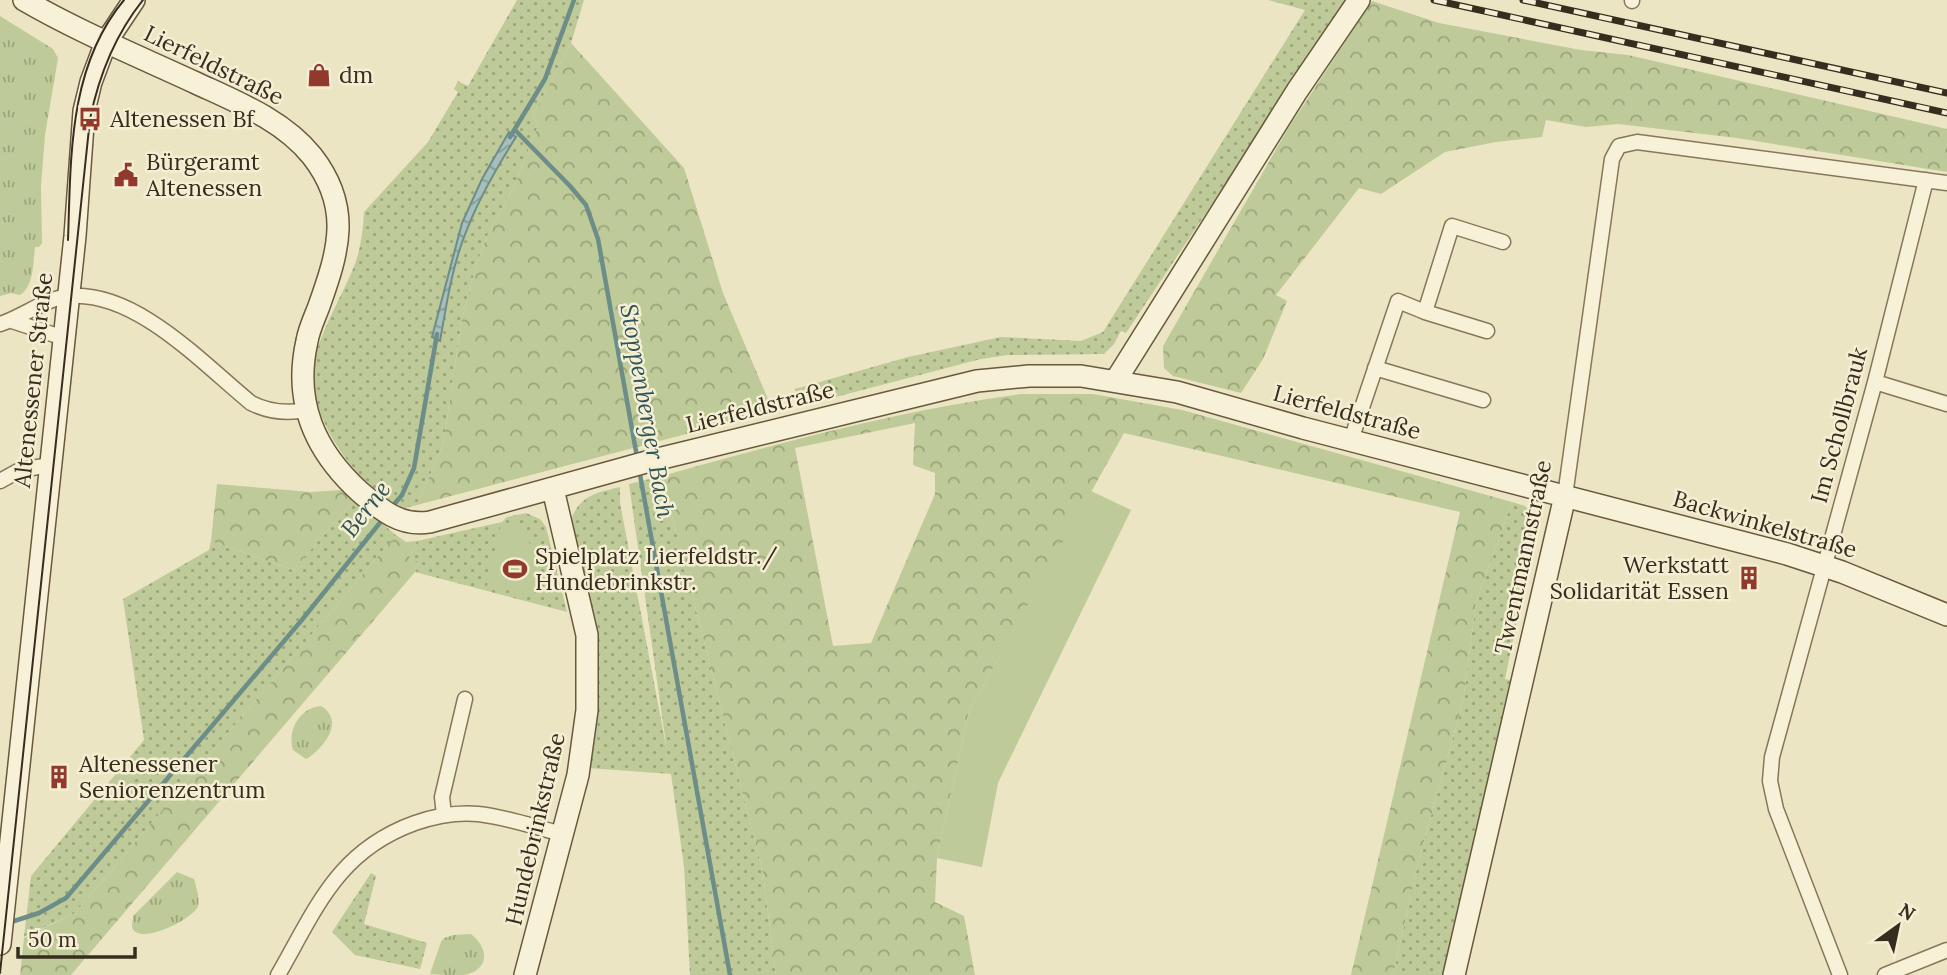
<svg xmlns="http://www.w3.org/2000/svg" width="1947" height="975" font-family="Lora,serif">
  <defs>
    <pattern id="grass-dots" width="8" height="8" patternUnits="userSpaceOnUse" patternTransform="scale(1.75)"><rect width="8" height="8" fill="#beca98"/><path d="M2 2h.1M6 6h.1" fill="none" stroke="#9ba47b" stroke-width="1.8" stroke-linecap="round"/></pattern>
    <pattern id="forest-crowns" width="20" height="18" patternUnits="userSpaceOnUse" patternTransform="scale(1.75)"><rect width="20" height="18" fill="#beca98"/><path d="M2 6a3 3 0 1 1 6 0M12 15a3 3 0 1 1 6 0" fill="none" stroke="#9ba47b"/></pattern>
    <pattern id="park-tufts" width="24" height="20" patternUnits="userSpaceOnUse" patternTransform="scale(1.75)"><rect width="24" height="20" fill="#beca98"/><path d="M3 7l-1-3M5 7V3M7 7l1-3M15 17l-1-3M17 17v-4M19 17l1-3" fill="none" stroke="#9ba47b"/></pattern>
    <pattern id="water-waves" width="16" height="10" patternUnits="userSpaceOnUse" patternTransform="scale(1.75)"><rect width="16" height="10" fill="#a6bfbb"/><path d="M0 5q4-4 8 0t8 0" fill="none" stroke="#889c97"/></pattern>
  </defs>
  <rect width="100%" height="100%" fill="#ece5c4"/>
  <!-- grass -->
  <path fill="url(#grass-dots)" d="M517,0H584L571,43L533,115L538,126L515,184L489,232L477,262L462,319L443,445L417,505L405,508C374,494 354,473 336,444C326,428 314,403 312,385C309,348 342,298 355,264C361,247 363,230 364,212L428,142L458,92L454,89L458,81L468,86Z
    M1268,0H1348L1126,333L1121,331L1114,344L1104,354L1008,355L981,359L801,406L795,389L908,357L1001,337L1081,341L1103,332L1305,10Z
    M662,476L763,873L776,975H690L684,866L671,774L588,768L594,742L598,663L572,517C581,495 599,492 620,487V503L667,751L629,484Z
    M354,500L396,535L75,913L24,937L31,876L144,740L123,599L209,550L211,541L293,570Z
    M1512,502L1525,506L1534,516L1535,531L1505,679L1514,681L1452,975H1393L1419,859L1463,701L1476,602Z
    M526,513L540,519L546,527L567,612L415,572L420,563L409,558L417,541L502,522L507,517Z
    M371,873L376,876L364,924L427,943L420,969L355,955L332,932Z"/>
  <!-- forest -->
  <path fill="url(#forest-crowns)" fill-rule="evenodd" d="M1372,1L1439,23L1581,50L1628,55L1947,129V172L1737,138L1618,124L1586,127L1546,120L1542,137L1496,142L1445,152L1381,194L1359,188L1276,295L1287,301L1263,359L1241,393L1173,376L1164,368L1163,346L1289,127Z
    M571,43L684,168L723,293L773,411L417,505L443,445L462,319L477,262L489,232L515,184L538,126L533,115Z
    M1021,394H1093L1182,410L1512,502L1476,602L1463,701L1419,859L1393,975H1351L1460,512L1124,433L969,711L937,858L935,902L964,916L975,975H776L763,873L662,476C780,443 899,410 1021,394ZM915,423L913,465L935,473V494L871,643L833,646L795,448Z
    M217,484L311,492L341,490L354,500L293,570L211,541Z
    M396,535L406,542L417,541L409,558L421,563L415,572L71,975H20L24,938L75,913Z"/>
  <!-- park -->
  <path fill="url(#park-tufts)" d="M0,16L53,49L58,58L45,135L41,186L42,243L39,247H35C33,263 34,286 20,295L11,293L0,296Z
    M321,706C346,721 323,749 306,759L293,750C287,731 299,708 321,706Z
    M177,872L194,879C196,887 200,898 198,906C194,919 137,947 132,927C132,926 133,917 133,916Z
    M471,934C489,948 490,970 464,975C455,975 439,975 430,974L441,942L444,938L454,935Z"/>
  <!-- pitch -->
  <path fill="#beca98" d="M1091,491L1131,510L998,783L982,867L937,858L969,711Z
    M501,524L532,531L528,549L543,553L533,596L487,586Z"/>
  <!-- water -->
  <path fill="url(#water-waves)" stroke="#6d8d89" stroke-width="2" d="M509,132L516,137C495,170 476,203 463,240C451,272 446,308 440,341L432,337L462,223L482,179Z"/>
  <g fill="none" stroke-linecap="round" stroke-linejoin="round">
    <!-- stream -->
    <path stroke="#6d8d89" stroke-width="4.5" d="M515,130L570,186L586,205L598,239L637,457
      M510,137L545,79L574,0
      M639,469L730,975
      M390,509L402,495L414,468L437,334
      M8,923L39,913L66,898L301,621L383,519"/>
    <!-- street casing -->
    <g stroke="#86775b" stroke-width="17">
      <path id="street" d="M1632,1V0
        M1425,312L1487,331
        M12,321L64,338
        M0,324C23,317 45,298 70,296C136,291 202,363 251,403C269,412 286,414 306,410
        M1375,368L1483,400
        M1875,382L1947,404
        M1351,440L1398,301L1425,312L1452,226L1503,242
        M0,481L20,470L50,465
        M1565,496L1612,159L1619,146L1637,142L1947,183
        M444,815L442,797L465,699
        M278,975C316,909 337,851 415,823C435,816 456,812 478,814C507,817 534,827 562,834
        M1840,975L1776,809L1770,781L1772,757L1875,382L1926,180
        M1885,975L1947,950"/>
    </g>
    <!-- secondary casing -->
    <g stroke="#68583e" stroke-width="24">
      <path id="secondary" d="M24,0C79,32 138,56 196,83C237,102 283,120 312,156C352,207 339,250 319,306C315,317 309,329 307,341C293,403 315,451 360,492C381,510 401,527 430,522L650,461L977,381L1029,376H1081L1177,392L1303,428L1787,554L1842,572L1947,615
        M1116,380L1297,91L1359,0
        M0,944L75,236L84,111L91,82L106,42L134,0
        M525,975L578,775L587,710V635L553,489
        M1454,975L1565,496"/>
    </g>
    <!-- street -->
    <use href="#street" stroke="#f7f1d7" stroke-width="14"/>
    <!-- secondary -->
    <use href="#secondary" stroke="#f7f1d7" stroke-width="21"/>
    <!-- tram -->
    <path stroke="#372d1f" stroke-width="2" d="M68,240C71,158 68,67 124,0
      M0,973L90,119C99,75 115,35 143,0"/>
    <!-- rail casing -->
    <g stroke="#372d1f" stroke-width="7">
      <path id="rail" d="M1434,0L1947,113
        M1523,0L1947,93"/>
    </g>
    <!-- rail -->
    <use href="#rail" stroke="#f4eed3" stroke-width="4.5" stroke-dasharray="13" stroke-linecap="butt"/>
  </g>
  <!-- icons -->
  <defs>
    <g id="shop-bare" transform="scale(1.89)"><path d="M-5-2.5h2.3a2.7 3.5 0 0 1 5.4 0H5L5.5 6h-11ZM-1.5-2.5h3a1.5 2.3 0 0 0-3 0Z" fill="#92392e" stroke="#f4eed3" stroke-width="2.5" paint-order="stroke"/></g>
    <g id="bus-bare" transform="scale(1.89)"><path d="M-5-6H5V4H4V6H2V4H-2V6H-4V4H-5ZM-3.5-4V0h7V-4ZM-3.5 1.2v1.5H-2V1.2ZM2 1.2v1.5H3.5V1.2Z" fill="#92392e" stroke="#f4eed3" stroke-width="2.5" paint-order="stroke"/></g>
    <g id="civic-bare" transform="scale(1.89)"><path d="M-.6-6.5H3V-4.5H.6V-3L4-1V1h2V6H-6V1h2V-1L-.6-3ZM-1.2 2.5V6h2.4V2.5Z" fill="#92392e" stroke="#f4eed3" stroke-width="2.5" paint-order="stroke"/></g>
    <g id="stadium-bare" transform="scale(1.89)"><path d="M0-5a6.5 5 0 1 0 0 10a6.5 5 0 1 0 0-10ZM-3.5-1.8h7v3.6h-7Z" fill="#92392e" stroke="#f4eed3" stroke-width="2.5" paint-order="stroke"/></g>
    <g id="building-bare" transform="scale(1.89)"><path d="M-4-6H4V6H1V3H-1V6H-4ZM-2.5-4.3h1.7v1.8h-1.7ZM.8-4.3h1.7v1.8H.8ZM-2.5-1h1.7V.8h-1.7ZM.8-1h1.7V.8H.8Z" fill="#92392e" stroke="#f4eed3" stroke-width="2.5" paint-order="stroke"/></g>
  </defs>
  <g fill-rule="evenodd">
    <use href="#shop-bare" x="319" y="75"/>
    <use href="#bus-bare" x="90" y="119"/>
    <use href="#civic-bare" x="126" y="175"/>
    <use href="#stadium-bare" x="515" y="569"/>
    <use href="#building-bare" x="1749" y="578"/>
    <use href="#building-bare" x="59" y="777"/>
  </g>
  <g text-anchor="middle" stroke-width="5" stroke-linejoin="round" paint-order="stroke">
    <!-- street labels -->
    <g font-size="23" fill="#372d1f" stroke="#f4eed3">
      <text transform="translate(214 65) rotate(26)" y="8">Lierfeldstraße</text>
      <text transform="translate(33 380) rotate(-84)" y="8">Altenessener Straße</text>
      <text transform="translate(760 407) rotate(-14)" y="8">Lierfeldstraße</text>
      <text transform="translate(1347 412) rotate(15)" y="8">Lierfeldstraße</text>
      <text transform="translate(1839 425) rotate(-75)" y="8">Im Schollbrauk</text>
      <text transform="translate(1765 524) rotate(16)" y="8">Backwinkelstraße</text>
      <text transform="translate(1523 557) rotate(-78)" y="8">Twentmannstraße</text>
      <text transform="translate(535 829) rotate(-77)" y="8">Hundebrinkstraße</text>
    </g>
    <!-- poi labels -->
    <g font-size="23" fill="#372d1f" stroke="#f4eed3" text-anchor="start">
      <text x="339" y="83">dm</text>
      <text x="110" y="127">Altenessen Bf</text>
      <text x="146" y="170">Bürgeramt<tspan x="146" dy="26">Altenessen</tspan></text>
      <text x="535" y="564">Spielplatz Lierfeldstr./<tspan x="535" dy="26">Hundebrinkstr.</tspan></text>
      <text x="1729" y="573" text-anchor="end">Werkstatt<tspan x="1729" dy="26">Solidarität Essen</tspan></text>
      <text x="79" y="772">Altenessener<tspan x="79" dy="26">Seniorenzentrum</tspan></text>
    </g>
    <!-- water labels -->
    <g font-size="24" font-style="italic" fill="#2f5356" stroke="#f4eed3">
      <text transform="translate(647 411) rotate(80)" y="8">Stoppenberger Bach</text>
      <text transform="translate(366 509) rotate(-52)" y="8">Berne</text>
    </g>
  </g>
  <!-- north arrow -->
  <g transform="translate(1898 926) rotate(33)" stroke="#f4eed3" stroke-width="5" paint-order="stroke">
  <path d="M0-5L12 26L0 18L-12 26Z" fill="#372d1f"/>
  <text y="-10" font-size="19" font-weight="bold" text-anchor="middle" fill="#372d1f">N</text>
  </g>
  <!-- scale -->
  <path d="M18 947v10h117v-10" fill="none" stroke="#372d1f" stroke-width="3.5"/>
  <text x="28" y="947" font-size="21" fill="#372d1f" stroke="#f4eed3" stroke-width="5" paint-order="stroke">50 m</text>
</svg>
